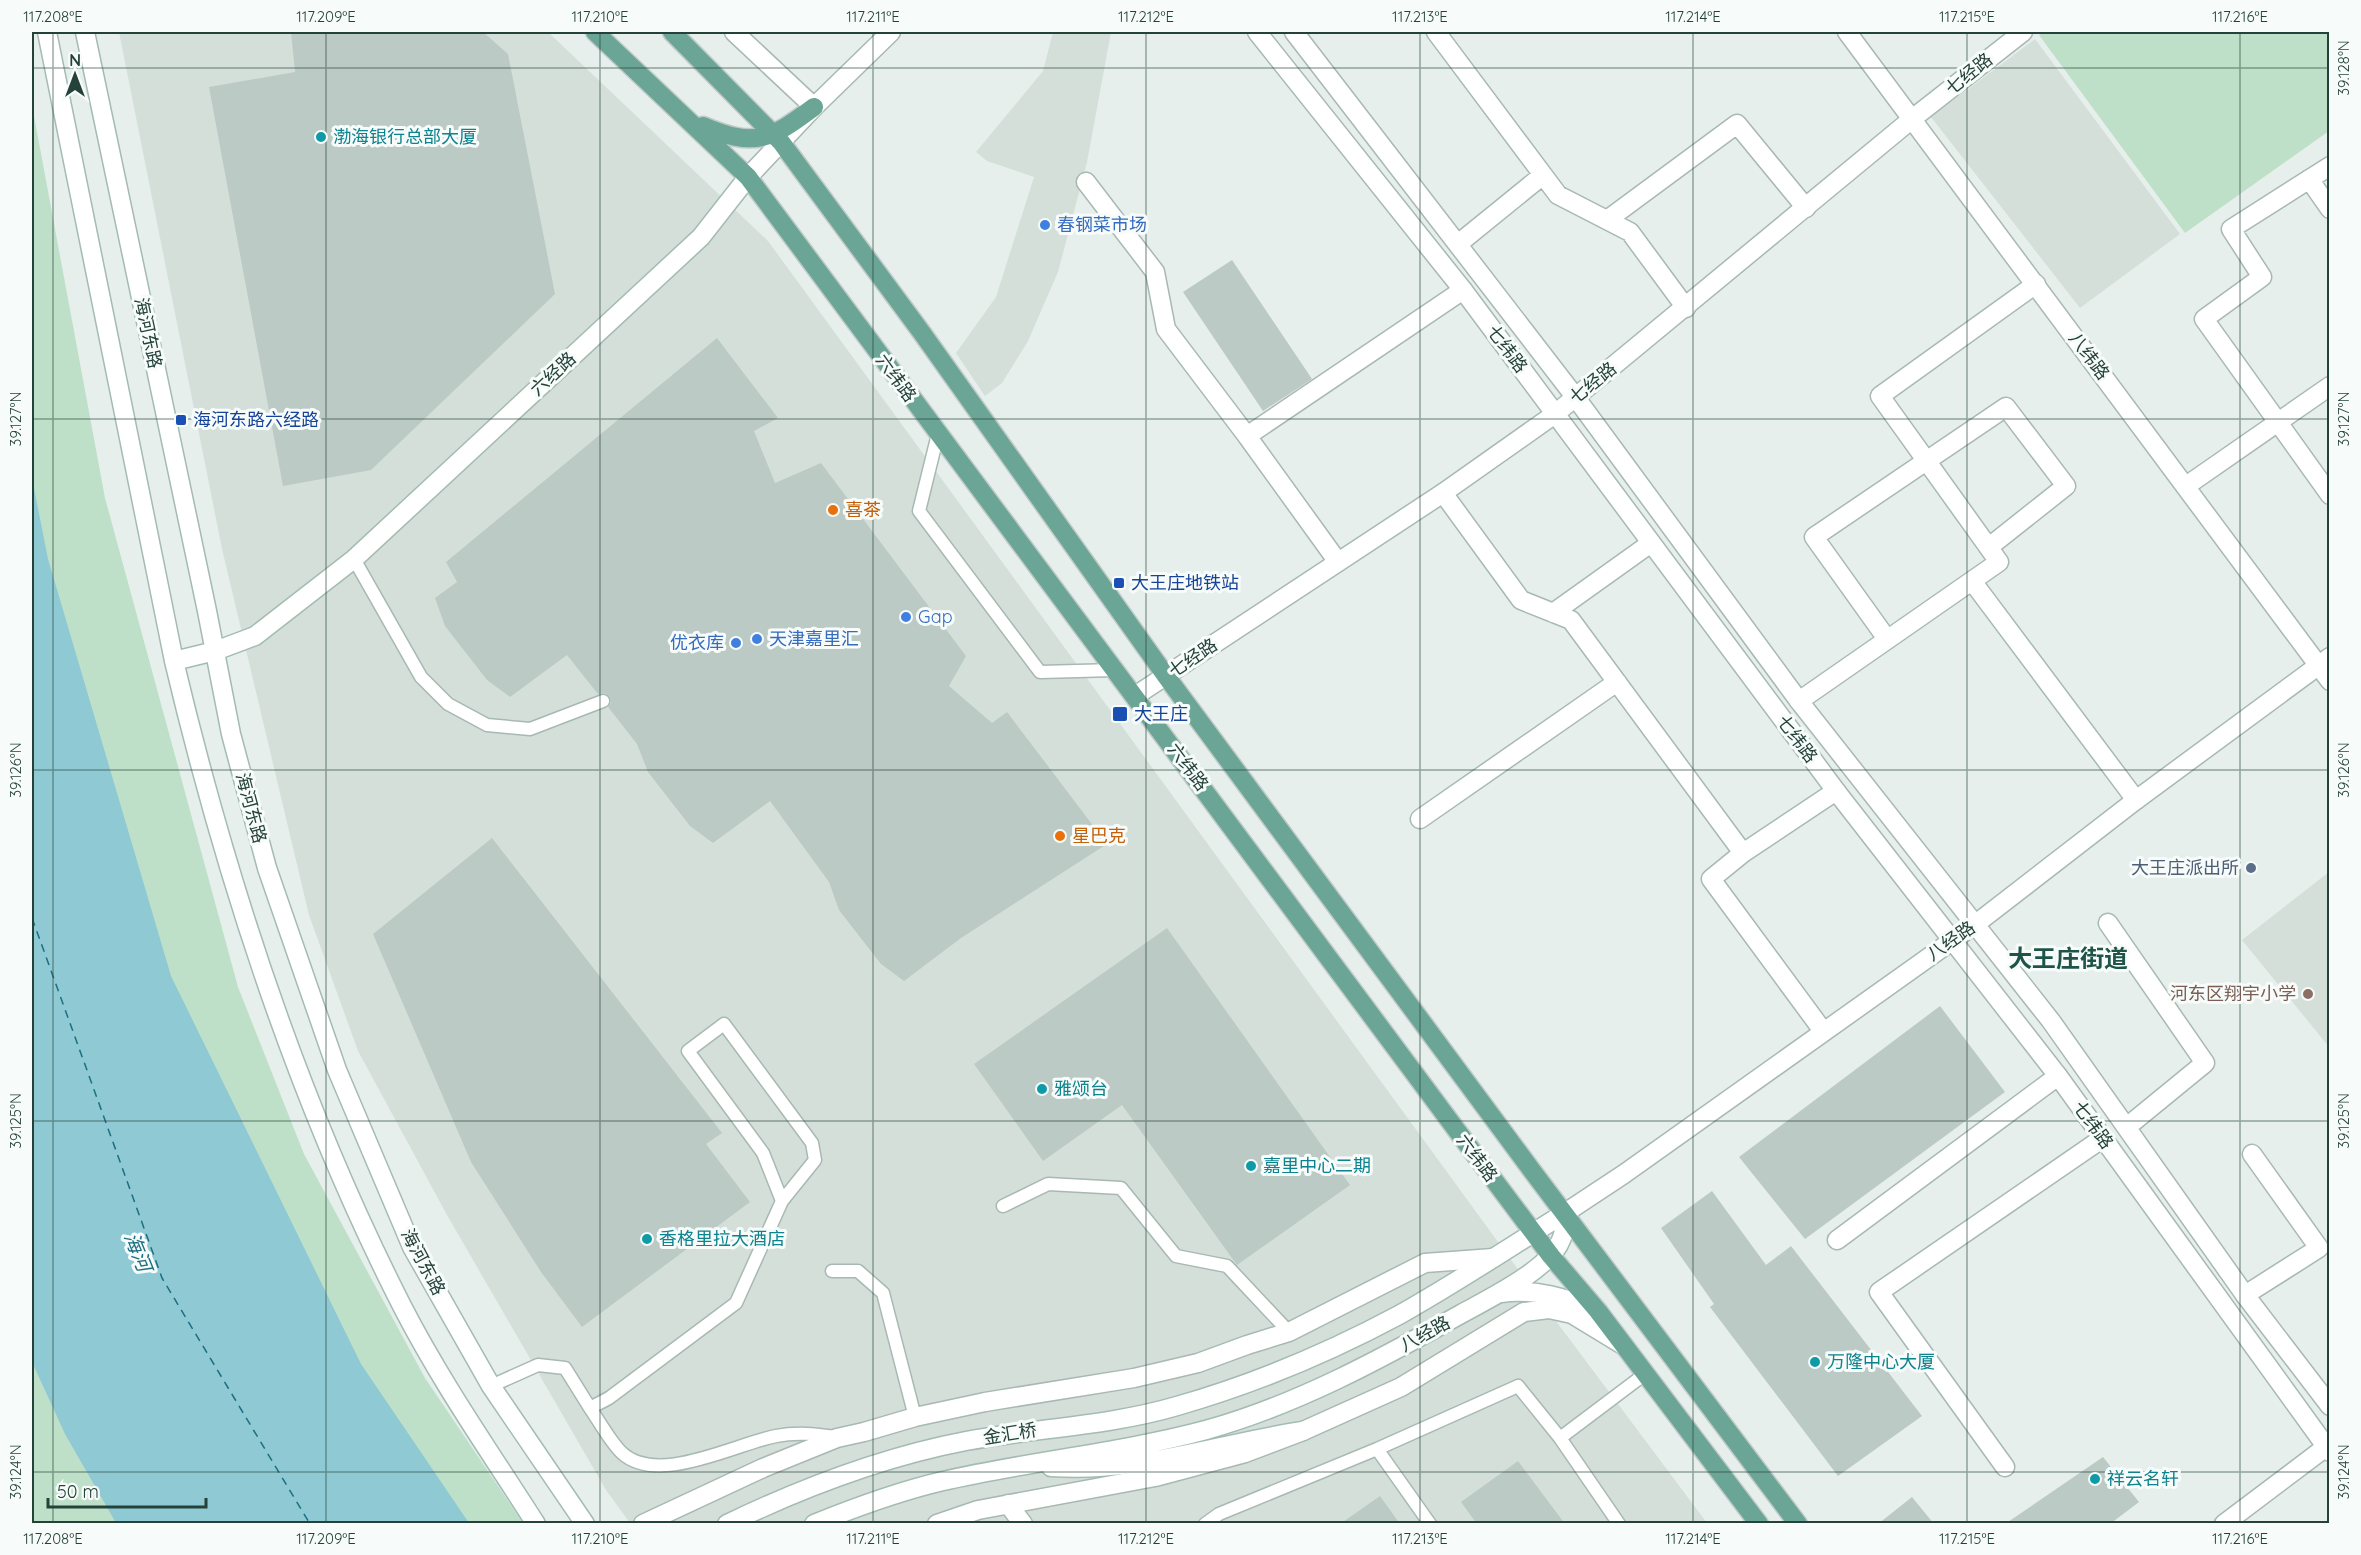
<svg xmlns="http://www.w3.org/2000/svg" width="2361" height="1555" font-family="Quicksand,'Noto Sans SC',sans-serif">
  <rect width="100%" height="100%" fill="#e6efeb"/>
  <!-- built -->
  <path fill="#d4dfda" d="M119,32H548L768,241L1544,1305L1707,1523H630L606,1490L447,1215L358,1051L309,915L222,549Z
    M1053,32H1111L1087,162L1058,272L1028,341L1002,383L985,396L956,353L996,297L1034,177L987,161L976,152L1043,71Z
    M2035,39L2180,234L2080,308L1931,117Z
    M2329,872V1047L2242,940Z"/>
  <!-- green -->
  <path fill="#bfe0c8" d="M2044,32H2329V131L2185,233L2039,35Z
    M32,105L105,498L238,987L304,1154L425,1378L523,1523H32Z"/>
  <!-- water -->
  <path fill="#8ec9d4" d="M32,478L48,559L171,976L361,1364L469,1523H116L65,1434L32,1362Z"/>
  <g fill="none" stroke-linecap="round" stroke-linejoin="round">
    <!-- ferry -->
    <path stroke="#1c6f80" stroke-width="1.5" stroke-dasharray="8 6" stroke-linecap="butt" d="M32,918L162,1278L310,1524"/>
  </g>
  <!-- building -->
  <path fill="#bbcac4" d="M291,32H483L508,54L555,294L371,470L283,486L209,87L295,72Z
    M1232,260L1312,379L1263,411L1183,292Z
    M717,338L778,418L754,431L775,483L821,463L966,656L949,686L992,723L1007,712L1107,844L961,938L904,981L881,964L839,910L829,882L770,801L713,843L690,826L648,772L637,744L608,707L611,703L610,698L605,693L598,694L567,655L510,697L487,680L445,626L435,598L457,582L446,562Z
    M492,838L722,1133L706,1144L750,1202L582,1327L541,1272L471,1162L373,934Z
    M1167,928L1350,1185L1237,1265L1122,1105L1043,1161L974,1064Z
    M1940,1006L2005,1092L1805,1239L1739,1157Z
    M1712,1191L1766,1265L1791,1246L1922,1416L1838,1476L1710,1307L1714,1304L1661,1228Z
    M2103,1457L2139,1502L2110,1524H2005Z
    M1518,1461L1565,1524H1477L1461,1502Z
    M1380,1496L1400,1524H1340Z
    M1912,1497L1934,1524H1878Z"/>
  <g fill="none" stroke-linecap="round" stroke-linejoin="round">
    <!-- service casing -->
    <g stroke="#a8b8b2" stroke-width="15">
      <path id="service" d="M938,434L919,511L1040,672L1115,670
        M354,559L421,677L448,704L487,725L530,729L603,701
        M1003,1206L1048,1184L1121,1188L1176,1256L1227,1266L1289,1332
        M832,1271H858L883,1293L915,1417
        M491,1386L538,1365L565,1368L590,1408L609,1398L736,1303L782,1201L815,1160L812,1143L724,1024L688,1051L763,1153L782,1201
        M590,1408C599,1421 611,1443 622,1453C658,1486 735,1444 776,1436C797,1432 815,1434 836,1437
        M1560,1438L1619,1524
        M1377,1449L1430,1524
        M1205,1524L1219,1514L1377,1449L1518,1386L1560,1438L1645,1374"/>
    </g>
    <!-- minor casing -->
    <g stroke="#a8b8b2" stroke-width="21">
      <path id="minor" d="M734,32L814,107
        M1436,32L1558,195L1630,232L1686,308
        M2330,166L2231,229L2262,277L2204,319L2330,495
        M2309,179L2330,209
        M1086,182L1155,272L1166,329L1247,436L1338,562
        M1607,220L1737,124L1806,208
        M1458,244L1543,175
        M1247,436L1463,290
        M2186,486L2330,386
        M1443,493L1521,600L1571,620L1743,853L1836,791
        M1972,581L2136,800
        M1553,613L1651,543
        M1887,639L1814,537L2006,407L2066,486L1989,547
        M1799,701L1999,562L1880,396L2036,284
        M1420,819L1617,682
        M1743,853L1711,879L1823,1031
        M2108,923L2205,1063L2128,1126
        M1837,1240L2058,1076
        M2245,1295L2319,1248L2252,1154
        M2005,1467L1879,1292L2103,1138
        M1008,1504L1023,1524
        M643,1524L763,1468L837,1438L864,1432L915,1417L985,1402L1134,1378L1198,1363L1247,1345L1289,1332L1425,1263L1493,1258
        M937,1524L978,1510L1155,1477L1245,1453L1303,1431L1401,1387L1524,1312L1549,1309L1572,1314L1623,1345"/>
    </g>
    <!-- tertiary casing -->
    <g stroke="#a8b8b2" stroke-width="21">
      <path id="tertiary" d="M1257,32L1463,290L1836,791L2058,1076L2330,1452
        M1294,32L1576,398L1799,701L2051,1021L2245,1295L2330,1406
        M1847,32L2330,681
        M748,177L814,107L891,32
        M1135,696L1443,493L1555,414L1912,119L2023,32
        M1565,1213L1624,1174L1977,923L2136,800L2330,657
        M2224,1524L2330,1444"/>
    </g>
    <!-- secondary casing -->
    <g stroke="#a4bbb3" stroke-width="21">
      <path id="secondary" d="M47,32L174,661C227,884 298,1102 402,1306C441,1382 490,1452 536,1524
        M85,32L207,611L231,734L267,868L337,1070L412,1247L491,1386L585,1524
        M174,661L215,651L255,636L354,559L701,237L748,177
        M1501,1293C1535,1288 1566,1298 1598,1311
        M1051,1467C1142,1473 1215,1444 1303,1431
        M727,1524C804,1487 882,1457 966,1441C1036,1428 1109,1426 1177,1406C1254,1384 1328,1353 1399,1315C1456,1283 1510,1247 1565,1213
        M814,1524C856,1507 900,1491 943,1481C1030,1461 1120,1453 1206,1430C1296,1405 1379,1360 1461,1314C1488,1299 1550,1269 1561,1240C1565,1232 1565,1222 1565,1213"/>
    </g>
    <!-- primary casing -->
    <g stroke="#c2cac8" stroke-width="21">
      <path id="primary" d="M595,32L748,177L1455,1128L1551,1256L1598,1311L1759,1524
        M672,32L781,142L922,333L1166,676L1533,1172L1798,1524
        M703,126C755,148 770,140 814,107"/>
    </g>
    <!-- service -->
    <use href="#service" stroke="#fff" stroke-width="12"/>
    <!-- minor -->
    <use href="#minor" stroke="#fff" stroke-width="18"/>
    <!-- tertiary -->
    <use href="#tertiary" stroke="#fff" stroke-width="18"/>
    <!-- secondary -->
    <use href="#secondary" stroke="#fff" stroke-width="18"/>
    <!-- primary -->
    <use href="#primary" stroke="#6aa596" stroke-width="18"/>
  </g>
  <!-- ticks -->
  <path fill="none" stroke="#24423a" stroke-width="1.5" stroke-opacity="0.45" d="M53,32V1524M326,32V1524M600,32V1524M873,32V1524M1146,32V1524M1420,32V1524M1693,32V1524M1967,32V1524M2240,32V1524M32,68H2330M32,419H2330M32,770H2330M32,1121H2330M32,1472H2330"/>
  <!-- markers -->
  <g fill="#0f9aa8" stroke="#f7fbf9" stroke-width="2">
    <circle cx="321" cy="137" r="6"/>
    <circle cx="1042" cy="1089" r="6"/>
    <circle cx="1251" cy="1166" r="6"/>
    <circle cx="647" cy="1239" r="6"/>
    <circle cx="1815" cy="1362" r="6"/>
    <circle cx="2095" cy="1479" r="6"/>
  </g>
  <g fill="#3f7fe0" stroke="#f7fbf9" stroke-width="2">
    <circle cx="1045" cy="225" r="6"/>
    <circle cx="906" cy="617" r="6"/>
    <circle cx="757" cy="639" r="6"/>
    <circle cx="736" cy="643" r="6"/>
  </g>
  <g fill="#1a4fb4" stroke="#f7fbf9" stroke-width="2">
    <rect x="175" y="414" width="12" height="12" rx="3"/>
    <rect x="1113" y="577" width="12" height="12" rx="3"/>
    <rect x="1112" y="706" width="16" height="16" rx="3"/>
  </g>
  <g fill="#e8710a" stroke="#f7fbf9" stroke-width="2">
    <circle cx="833" cy="510" r="6"/>
    <circle cx="1060" cy="836" r="6"/>
  </g>
  <circle fill="#5c6f8a" stroke="#f7fbf9" stroke-width="2" cx="2251" cy="868" r="6"/>
  <circle fill="#8d6e63" stroke="#f7fbf9" stroke-width="2" cx="2308" cy="994" r="6"/>
  <g text-anchor="middle" stroke-width="6" stroke-linejoin="round" paint-order="stroke">
    <!-- street labels -->
    <g font-size="18" fill="#24423a" stroke="#f7fbf9">
      <text transform="translate(1969 74) rotate(-39)" y="6">七经路</text>
      <text transform="translate(148 333) rotate(78)" y="6">海河东路</text>
      <text transform="translate(1507 349) rotate(53)" y="6">七纬路</text>
      <text transform="translate(2089 356) rotate(53)" y="6">八纬路</text>
      <text transform="translate(553 374) rotate(-43)" y="6">六经路</text>
      <text transform="translate(896 378) rotate(54)" y="6">六纬路</text>
      <text transform="translate(1593 383) rotate(-39)" y="6">七经路</text>
      <text transform="translate(1193 658) rotate(-34)" y="6">七经路</text>
      <text transform="translate(1797 739) rotate(53)" y="6">七纬路</text>
      <text transform="translate(1188 767) rotate(53)" y="6">六纬路</text>
      <text transform="translate(251 808) rotate(75)" y="6">海河东路</text>
      <text transform="translate(1951 941) rotate(-35)" y="6">八经路</text>
      <text transform="translate(2093 1125) rotate(54)" y="6">七纬路</text>
      <text transform="translate(1477 1158) rotate(53)" y="6">六纬路</text>
      <text transform="translate(423 1262) rotate(62)" y="6">海河东路</text>
      <text transform="translate(1425 1334) rotate(-29)" y="6">八经路</text>
      <text transform="translate(1010 1434) rotate(-9)" y="6">金汇桥</text>
    </g>
    <!-- culture labels -->
    <g font-size="18" fill="#0d838f" stroke="#f7fbf9" text-anchor="start">
      <text x="333" y="143">渤海银行总部大厦</text>
      <text x="1054" y="1095">雅颂台</text>
      <text x="1263" y="1172">嘉里中心二期</text>
      <text x="659" y="1245">香格里拉大酒店</text>
      <text x="1827" y="1368">万隆中心大厦</text>
      <text x="2107" y="1485">祥云名轩</text>
    </g>
    <!-- shop labels -->
    <g font-size="18" fill="#366cbe" stroke="#f7fbf9" text-anchor="start">
      <text x="1057" y="231">春钢菜市场</text>
      <text x="918" y="623">Gap</text>
      <text x="769" y="645">天津嘉里汇</text>
      <text x="724" y="649" text-anchor="end">优衣库</text>
    </g>
    <!-- transit labels -->
    <g font-size="18" fill="#164399" stroke="#f7fbf9" text-anchor="start">
      <text x="193" y="426">海河东路六经路</text>
      <text x="1131" y="589">大王庄地铁站</text>
      <text x="1134" y="720">大王庄</text>
    </g>
    <!-- food labels -->
    <g font-size="18" fill="#c56008" stroke="#f7fbf9" text-anchor="start">
      <text x="845" y="516">喜茶</text>
      <text x="1072" y="842">星巴克</text>
    </g>
    <!-- service labels -->
    <g font-size="18" fill="#4e5e75" stroke="#f7fbf9" text-anchor="end">
      <text x="2239" y="874">大王庄派出所</text>
    </g>
    <!-- education labels -->
    <g font-size="18" fill="#785e54" stroke="#f7fbf9" text-anchor="end">
      <text x="2296" y="1000">河东区翔宇小学</text>
    </g>
    <!-- water labels -->
    <g font-size="20" font-style="italic" fill="#1c6f80" stroke="#f7fbf9">
      <text transform="translate(138 1252) rotate(68)" y="7">海河</text>
    </g>
    <!-- district labels -->
    <g font-size="24" font-weight="bold" fill="#1f5548" stroke="#f7fbf9">
      <text x="2068" y="967">大王庄街道</text>
    </g>
  </g>
  <!-- border -->
  <rect width="2361" height="1555" fill="none" stroke="#f7fbf9" stroke-width="66"/>
  <!-- north arrow -->
  <g transform="translate(75 75)" stroke="#f7fbf9" stroke-width="4.5" paint-order="stroke">
  <path d="M0-4.5L10 22L0 15L-10 22Z" fill="#24423a"/>
  <text y="-9" font-size="16" font-weight="bold" text-anchor="middle" fill="#24423a">N</text>
  </g>
  <!-- scale -->
  <path d="M48 1498v9h158v-9" fill="none" stroke="#24423a" stroke-width="3"/>
  <text x="57" y="1498" font-size="18" fill="#24423a" stroke="#f7fbf9" stroke-width="4.5" paint-order="stroke">50 m</text>
  <rect x="33" y="33" width="2295" height="1489" fill="none" stroke="#24423a" stroke-width="2"/>
  <g font-size="15" text-anchor="middle" fill="#24423a">
    <text x="53" y="22">117.208°E</text>
    <text x="326" y="22">117.209°E</text>
    <text x="600" y="22">117.210°E</text>
    <text x="873" y="22">117.211°E</text>
    <text x="1146" y="22">117.212°E</text>
    <text x="1420" y="22">117.213°E</text>
    <text x="1693" y="22">117.214°E</text>
    <text x="1967" y="22">117.215°E</text>
    <text x="2240" y="22">117.216°E</text>
    <text transform="translate(2344 68) rotate(-90)" y="5">39.128°N</text>
    <text transform="translate(16 419) rotate(-90)" y="5">39.127°N</text>
    <text transform="translate(2344 419) rotate(-90)" y="5">39.127°N</text>
    <text transform="translate(16 770) rotate(-90)" y="5">39.126°N</text>
    <text transform="translate(2344 770) rotate(-90)" y="5">39.126°N</text>
    <text transform="translate(16 1121) rotate(-90)" y="5">39.125°N</text>
    <text transform="translate(2344 1121) rotate(-90)" y="5">39.125°N</text>
    <text transform="translate(16 1472) rotate(-90)" y="5">39.124°N</text>
    <text transform="translate(2344 1472) rotate(-90)" y="5">39.124°N</text>
    <text x="53" y="1544">117.208°E</text>
    <text x="326" y="1544">117.209°E</text>
    <text x="600" y="1544">117.210°E</text>
    <text x="873" y="1544">117.211°E</text>
    <text x="1146" y="1544">117.212°E</text>
    <text x="1420" y="1544">117.213°E</text>
    <text x="1693" y="1544">117.214°E</text>
    <text x="1967" y="1544">117.215°E</text>
    <text x="2240" y="1544">117.216°E</text>
  </g>
</svg>
